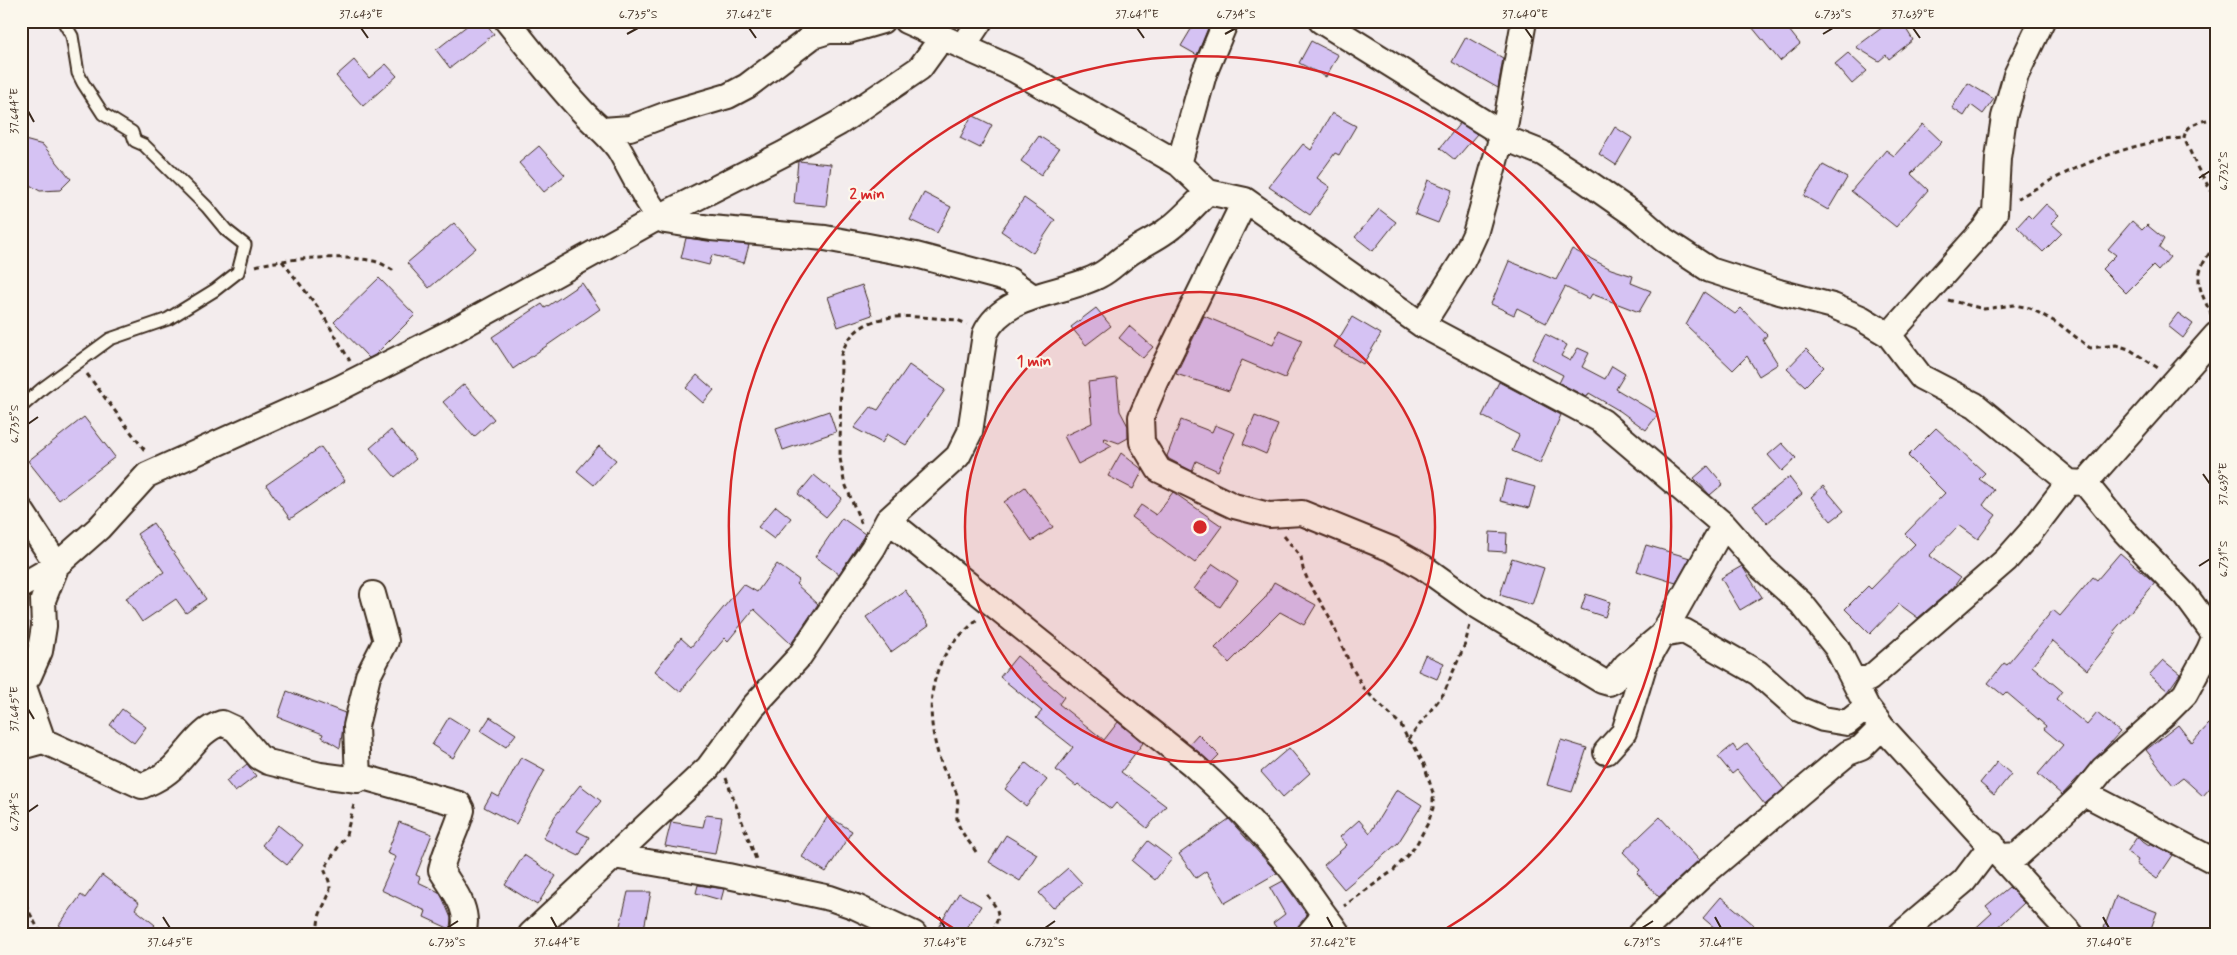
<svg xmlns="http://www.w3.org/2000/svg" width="2237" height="955" font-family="Mynerve,sans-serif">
  <rect width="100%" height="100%" fill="#f3eced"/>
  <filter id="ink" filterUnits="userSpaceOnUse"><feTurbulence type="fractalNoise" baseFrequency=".02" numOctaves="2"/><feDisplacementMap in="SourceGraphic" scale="10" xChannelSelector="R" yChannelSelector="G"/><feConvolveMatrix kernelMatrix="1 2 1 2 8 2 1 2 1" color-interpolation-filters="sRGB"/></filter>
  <g filter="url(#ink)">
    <!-- building -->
    <path fill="#d5c2f3" stroke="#3b2a1e" d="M473,21H484L494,34L450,68L436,50Z
      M1196,21L1208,28L1197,55L1181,46Z
      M1747,21H1782L1800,44L1780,61Z
      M1891,21H1901L1913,40L1889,59L1886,55L1879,61L1856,47Z
      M1466,37L1503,58L1498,88L1452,62Z
      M1311,41L1338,55L1326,77L1299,63Z
      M1848,53L1867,71L1852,84L1835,64Z
      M354,60L369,78L386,64L397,76L363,106L336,76Z
      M1968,83L1994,99L1983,114L1971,105L1964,116L1952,108Z
      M1332,113L1356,126L1339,155L1335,153L1317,178L1330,187L1310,215L1269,187L1303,144L1311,150Z
      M972,115L992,125L980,148L960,138Z
      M1460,123L1477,134L1455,160L1440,148Z
      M1923,124L1942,142L1911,174L1928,190L1896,227L1851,191L1886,150L1894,156Z
      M1615,127L1632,138L1616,165L1599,154Z
      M1039,136L1059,149L1041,175L1021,161Z
      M21,139L43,145L71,179L60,190L40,191L21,180Z
      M539,146L565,175L544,192L519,163Z
      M798,161L831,164L826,206L794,203Z
      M1823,165L1847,178L1828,210L1804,196Z
      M1428,180L1452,190L1438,223L1415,214Z
      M924,193L951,207L937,233L910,220Z
      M1024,198L1055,220L1033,253L1001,231Z
      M2046,204L2059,215L2051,223L2062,233L2043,252L2017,227L2028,215L2032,219Z
      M1379,209L1396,222L1373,251L1355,237Z
      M2132,221L2142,230L2147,225L2164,239L2159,248L2170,257L2158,271L2153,266L2126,293L2102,269L2116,255L2108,249Z
      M454,223L476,248L429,288L407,263Z
      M686,238L749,245L744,263L712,255L709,265L681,258Z
      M1572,249L1611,269L1633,276L1631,283L1651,291L1639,312L1592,294L1589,299L1565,287L1546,323L1517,308L1514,315L1491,304L1509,261L1556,280Z
      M379,278L415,315L375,355L369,358L334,322Z
      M582,283L600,309L513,369L492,337L542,304L545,308Z
      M862,285L872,315L838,327L828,297Z
      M1704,292L1735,314L1741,308L1767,335L1763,340L1778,364L1759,376L1747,356L1733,370L1686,325Z
      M1096,308L1111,326L1086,345L1071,327Z
      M2178,313L2193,324L2183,338L2168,326Z
      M1204,316L1273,345L1279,330L1302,340L1285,378L1242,360L1229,391L1176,374Z
      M1352,317L1381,334L1363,364L1334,347Z
      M1129,326L1153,347L1143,358L1119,338Z
      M1545,334L1567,345L1561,356L1570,361L1578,348L1589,353L1582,367L1605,379L1612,366L1625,374L1616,389L1658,414L1646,430L1620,411L1589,393L1587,397L1559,383L1563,375L1532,359Z
      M1806,349L1824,367L1805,386L1787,369Z
      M909,365L945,390L906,445L887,434L882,443L854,428L871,407L878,410Z
      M697,375L714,390L703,403L686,388Z
      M1117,378L1120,411L1128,426V438L1119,443L1105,438L1103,440L1112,446L1078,464L1064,436L1092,423L1088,382Z
      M1499,382L1561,415L1540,463L1512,451L1519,435L1482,416Z
      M464,384L494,419L474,437L443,402Z
      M829,411L836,432L783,450L776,429Z
      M1255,416L1278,425L1266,454L1243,444Z
      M84,417L115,457L59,500L28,461Z
      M1181,420L1212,432L1215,425L1235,433L1218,471L1196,461L1192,471L1169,459L1167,456Z
      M1936,428L1985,473L1979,479L1994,490L1983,505L1996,515L1978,539L1959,525L1929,556L1960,578L1953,588L1918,618L1899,604L1870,634L1845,609L1868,586L1871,589L1915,544L1905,534L1945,493L1908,456Z
      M391,430L416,459L395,477L370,448Z
      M1782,443L1796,458L1782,471L1768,455Z
      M599,446L616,460L594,485L577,471Z
      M321,447L345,481L290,519L266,485Z
      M1121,453L1143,470L1133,489L1108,476Z
      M1708,466L1723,484L1710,495L1694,478Z
      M814,475L842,498L826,517L798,494Z
      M1789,477L1802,494L1767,523L1753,506Z
      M1506,479L1535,487L1529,508L1500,501Z
      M1823,486L1844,511L1831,521L1811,497Z
      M1025,487L1053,527L1032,541L1004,502Z
      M1173,492L1222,526L1195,563L1132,517L1141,505L1156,515Z
      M776,506L791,518L774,539L758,527Z
      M842,518L865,534L839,574L815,557Z
      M153,523L206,599L186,613L176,599L142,622L126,598L164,572L137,534Z
      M1490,532L1507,533L1506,552L1489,551Z
      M1646,545L1690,558L1676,583L1637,571Z
      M2120,553L2155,583L2113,632L2116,634L2087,670L2053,641L2032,666L2062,691L2056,699L2087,725L2097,713L2120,732L2062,795L2038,774L2063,745L2044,729L2046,726L2006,692L2003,695L1988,683L2004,663L2007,665L2053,610L2060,616L2093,577L2097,580Z
      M1512,558L1544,568L1532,605L1500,595Z
      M777,564L799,580L796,584L818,604L791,644L754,609L728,641L725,638L680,692L655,671L681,638L691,647L743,584L757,592Z
      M1213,564L1238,581L1220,607L1194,589Z
      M1742,566L1762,597L1740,610L1721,578Z
      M1274,582L1316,605L1304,625L1280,612L1229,663L1215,648L1265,598Z
      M905,590L929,625L891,652L866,617Z
      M1586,594L1610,602L1605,617L1581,609Z
      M1425,655L1444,663L1437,679L1418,671Z
      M1017,656L1064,697L1059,704L1104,740L1118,722L1143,743L1121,772L1166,806L1147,828L1116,803L1111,809L1078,784L1076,786L1056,770L1073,747L1036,718L1042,711L1000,677Z
      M2163,660L2180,674L2168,691L2149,675Z
      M287,691L345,713L340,748L322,737L323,734L278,717Z
      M122,709L146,727L134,743L110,725Z
      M2216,716V781L2203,796L2183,778L2173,785L2146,750L2178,725L2192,743Z
      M449,717L470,730L453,758L432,745Z
      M490,717L516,734L506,747L481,731Z
      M1198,734L1219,755L1211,763L1189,744Z
      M1561,740L1587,748L1572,792L1547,785Z
      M1747,743L1784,789L1765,805L1737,770L1732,774L1718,757L1733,745L1737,751Z
      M1289,748L1310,773L1283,797L1261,772Z
      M521,757L545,770L516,824L484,807L492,793L499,797Z
      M1997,762L2011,774L1994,795L1980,783Z
      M1026,763L1047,780L1026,806L1005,789Z
      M247,764L256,776L235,792L226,781Z
      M580,785L601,801L577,831L589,837L579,856L543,838L555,816Z
      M1397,789L1422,805L1398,843L1344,889L1324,865L1347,845L1340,837L1359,820L1370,833Z
      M706,815L722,817L715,854L665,846L671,822L703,827Z
      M828,816L852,831L826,872L802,857Z
      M1660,817L1699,860L1659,897L1637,873L1640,870L1623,852Z
      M1229,819L1277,873L1225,903L1206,871L1196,878L1179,854Z
      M399,822L432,834L416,875L420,877L418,882L439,892L443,899L451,918L450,929L424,917L426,911L381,890L396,857L387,853Z
      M278,825L303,845L287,865L262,845Z
      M1006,835L1037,854L1020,881L989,862Z
      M2137,837L2149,845L2150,843L2173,855L2157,879L2136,864L2138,860L2127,852Z
      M1148,841L1172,859L1155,880L1132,861Z
      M524,855L556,876L537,905L505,885Z
      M1068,868L1082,883L1053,908L1039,893Z
      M102,875L139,903L135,909L155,925L148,934H71L59,925L81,895L85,898Z
      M1283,881L1307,915L1295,934H1281L1273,923L1285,914L1270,888Z
      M698,885L724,889L721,900L696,893Z
      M2009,887L2024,903L1991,934H1969L1992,913L1986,906Z
      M628,892H651L643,934H618Z
      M959,893L981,906L963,934H934Z
      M2116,896L2157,912L2149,934H2121L2104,928Z
      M1721,897L1754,925L1747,934H1722L1703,918Z"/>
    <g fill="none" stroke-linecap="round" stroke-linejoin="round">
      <!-- lane casing -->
      <g stroke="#3b2a1e" stroke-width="15">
        <path id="lane" d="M21,407L43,388L110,339L168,319L215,290L238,272L245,245L226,230L207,207L144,145L135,141L132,132L103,114L83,83L78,73L72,36L63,21"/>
      </g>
      <!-- street casing -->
      <g stroke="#3b2a1e" stroke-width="28">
        <path id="street" d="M507,21C532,52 556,84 583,112C595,125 608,134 618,148C629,165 651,214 665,221L711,228L825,238L916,255L1009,280L1033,297
          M906,21L1015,70L1169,158L1179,164L1208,192L1245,200L1422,325L1602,421L1724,525L1761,567L1801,603L1837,648L1867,707L1882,727L2071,934
          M1321,21L1493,128L1502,137L1542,153L1586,181L1639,218L1664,240L1710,270L1779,292L1833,306L1861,318L1889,335L1921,377L1975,405L2069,482L2085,483L2124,531L2186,596L2216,637
          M964,45L980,21
          M603,130L630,128L670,113L728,96L747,86L813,36L829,31H848L882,21
          M1179,164L1204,74L1226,21
          M1245,200L1156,382L1141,417L1142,442L1159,470L1234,506L1269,515L1302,513L1391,549L1423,567L1476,605L1602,681L1609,683L1614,680L1626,665L1662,635L1724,525
          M1422,325L1463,260L1475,234L1506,121L1524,21
          M1889,335L1984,229L1995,213L1998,158L2004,117L2016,75L2042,21
          M2085,483L2216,335
          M21,510L57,565L43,600L44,626L40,651L29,676L21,686
          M888,520L1192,764C1240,807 1282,852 1318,906C1324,915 1332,924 1338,934
          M21,586L57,565L99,528L147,475L340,388L449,333L659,217L783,154L839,123L920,68L941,39
          M1854,679H1869L2006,560L2030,533L2069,482
          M23,684L43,741
          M21,747L43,741L50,744L142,786C155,781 169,773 178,762C192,747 202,729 222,723L235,729L259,757L268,762L320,775L358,780L363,777L459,804L462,810C457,831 445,849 441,870C453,890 471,909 463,934
          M1606,752L1624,732L1644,666L1662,635L1684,631L1758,673L1799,709L1823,719L1847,723L1867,707
          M358,780L356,726L368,676L386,641L373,594
          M2084,793L2216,862
          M614,856L728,876L830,898L856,907L914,934
          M2002,856L2018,855L2038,837L2084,793L2103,769L2167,712L2185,694L2209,650L2215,636
          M531,934L708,768L753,707L799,657L873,548L888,520L958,456L970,432L985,334C1004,292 1064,295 1100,275C1110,270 1118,261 1127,255C1139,246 1154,240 1166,231C1181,221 1194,205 1208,192
          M1309,934L1324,916
          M1640,934L1705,873L1832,766L1848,753L1861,748L1882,727
          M1901,934L1964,881L1992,844"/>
      </g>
      <!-- path -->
      <path stroke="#3b2a1e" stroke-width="3" stroke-dasharray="5 4" stroke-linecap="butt" d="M2216,119C2203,120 2186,123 2184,138L2198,169L2216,199
        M2017,199C2067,170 2126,142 2184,138
        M282,261L320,310L350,361
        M256,266C284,258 349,254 377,262C383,264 389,268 394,271
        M1948,300L1984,309L2014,305L2030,308L2059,324L2090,348L2116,345L2129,349L2158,368
        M2212,316C2195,281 2193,275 2216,244
        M87,374L146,452
        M861,523L844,481L840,458L841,355C858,305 915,317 957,320L967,324
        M1284,536L1301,557L1303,569L1309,583L1329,616L1351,666L1365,690L1401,725L1408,740L1413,744L1424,764L1433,793V808L1428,823L1415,847L1394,870L1344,906
        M1408,740L1444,693L1465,644L1470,625
        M726,778L757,862
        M976,852C970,842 958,830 957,819C956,809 960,801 956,792C953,784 947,776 943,768C927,727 924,677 955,641C962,633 970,627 977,619
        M987,895C1001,913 1000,913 992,934
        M21,897L41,934
        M317,934C318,927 318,920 320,914C329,892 335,892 324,869L346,835L355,801"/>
      <!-- lane -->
      <use href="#lane" stroke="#fbf7ec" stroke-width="11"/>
      <!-- street -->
      <use href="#street" stroke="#fbf7ec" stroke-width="24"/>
    </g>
  </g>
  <!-- ticks -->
  <path fill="none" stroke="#3b2a1e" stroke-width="2" d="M361,28L368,38M749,28L756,38M1137,28L1144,38M1525,28L1532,38M1913,28L1920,38M627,34L638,28M1225,34L1236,28M1823,34L1833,28M28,111L34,122M2199,178L2210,171M28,424L38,417M2203,474L2210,484M2199,566L2210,559M28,709L34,719M28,812L38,805M163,917L170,928M551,917L557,928M939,917L945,928M1327,917L1333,928M1715,917L1721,928M2103,917L2109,928M447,928L458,921M1045,928L1055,921M1642,928L1653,921"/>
  <!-- distance rings -->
  <circle cx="1200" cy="527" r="235" fill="#d62828" fill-opacity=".12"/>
  <g fill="none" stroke="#d62828" stroke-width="2.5">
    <circle cx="1200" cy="527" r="235"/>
    <path d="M961 933A471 471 0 1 1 1439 933"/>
  </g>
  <circle cx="1200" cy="527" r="8" fill="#d62828" stroke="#fbf7ec" stroke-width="2.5"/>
  <g font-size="15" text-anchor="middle" font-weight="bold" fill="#d62828" stroke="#fbf7ec" stroke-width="4.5" stroke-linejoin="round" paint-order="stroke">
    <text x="867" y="199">2 min</text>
    <text x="1034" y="366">1 min</text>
  </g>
  <!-- margin -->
  <rect width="2237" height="955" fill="none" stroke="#fbf7ec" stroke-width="55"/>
  <rect x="28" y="28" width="2182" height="900" fill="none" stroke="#3b2a1e" stroke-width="2"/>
  <g font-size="12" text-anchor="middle" fill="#3b2a1e">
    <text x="361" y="18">37.643°E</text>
    <text x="638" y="18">6.735°S</text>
    <text x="749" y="18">37.642°E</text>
    <text x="1137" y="18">37.641°E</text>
    <text x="1236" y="18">6.734°S</text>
    <text x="1525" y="18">37.640°E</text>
    <text x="1833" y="18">6.733°S</text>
    <text x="1913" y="18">37.639°E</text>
    <text transform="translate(14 111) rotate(-90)" y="4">37.644°E</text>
    <text transform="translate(2223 171) rotate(-90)" y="4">6.732°S</text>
    <text transform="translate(14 424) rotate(-90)" y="4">6.735°S</text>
    <text transform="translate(2223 484) rotate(-90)" y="4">37.639°E</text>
    <text transform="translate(2223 559) rotate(-90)" y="4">6.731°S</text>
    <text transform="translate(14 709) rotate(-90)" y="4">37.645°E</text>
    <text transform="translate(14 812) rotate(-90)" y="4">6.734°S</text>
    <text x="170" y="946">37.645°E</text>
    <text x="447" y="946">6.733°S</text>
    <text x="557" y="946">37.644°E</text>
    <text x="945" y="946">37.643°E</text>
    <text x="1045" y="946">6.732°S</text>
    <text x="1333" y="946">37.642°E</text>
    <text x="1642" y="946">6.731°S</text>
    <text x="1721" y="946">37.641°E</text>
    <text x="2109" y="946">37.640°E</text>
  </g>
</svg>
